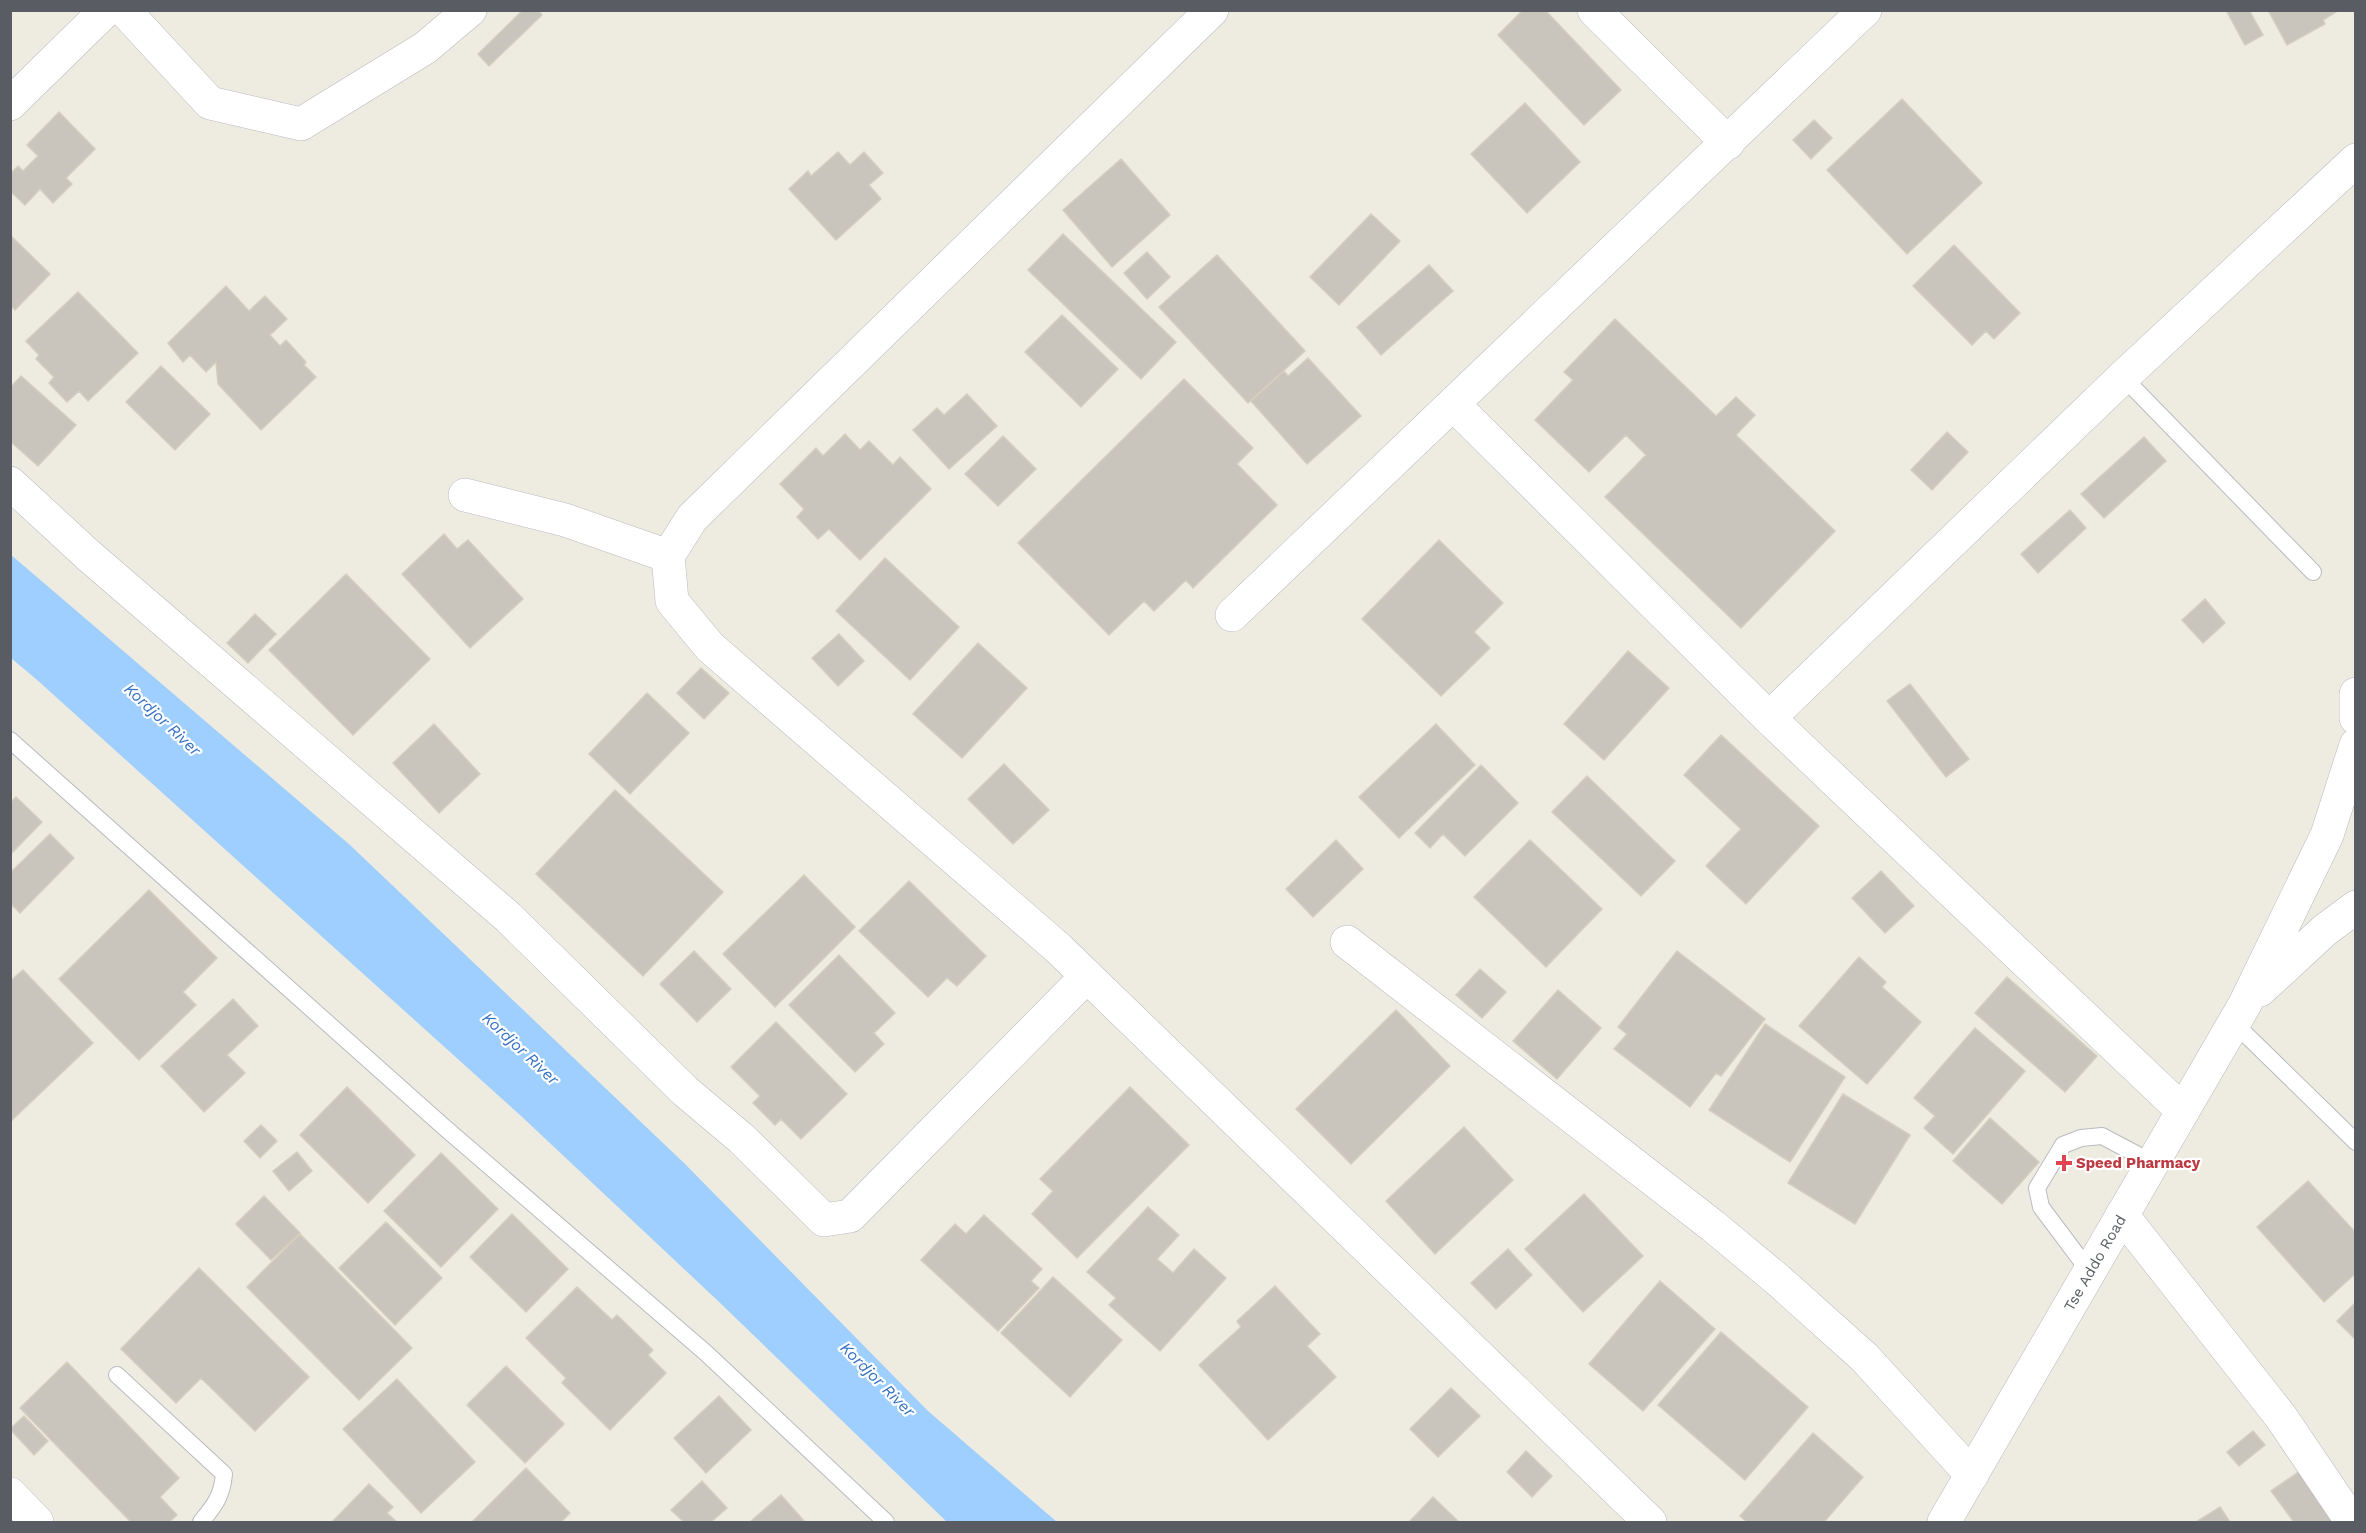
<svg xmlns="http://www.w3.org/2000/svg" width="2366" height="1533" font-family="'Work Sans',sans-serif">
  <rect width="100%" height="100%" fill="#eeece0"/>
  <!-- water -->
  <path fill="#9fcfff" d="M10,554L350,845L684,1163L928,1411L1057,1522H947L717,1300L520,1115L36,679L11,658Z"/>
  <!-- building -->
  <path fill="#c9c5bd" stroke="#d3cebe" stroke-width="1.5" d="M523,10H538L542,15L489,66L478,54Z
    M1523,10H1545L1621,90L1584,125L1498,35Z
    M2226,10H2249L2263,35L2245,45Z
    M2268,10H2339L2323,20L2325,24L2287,45Z
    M1902,99L1982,183L1907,254L1827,170Z
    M1525,103L1580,162L1527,213L1471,154Z
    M59,112L95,149L66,178L72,184L53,203L40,189L25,205L10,191V174L18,166L23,171L38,156L27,145Z
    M1814,120L1832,138L1811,159L1793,140Z
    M838,152L850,165L864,152L883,173L869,185L881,199L836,240L789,189L808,171L811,176Z
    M1121,159L1170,215L1112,267L1063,210Z
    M1371,214L1400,241L1339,305L1310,277Z
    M1063,234L1176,342L1141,379L1028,270Z
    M10,235L50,274L15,310L10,305Z
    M1954,245L2020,313L1994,339L1986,331L1972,345L1913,286Z
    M1147,252L1170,277L1147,299L1124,273Z
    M1217,255L1305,351L1248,403L1159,307Z
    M1429,265L1453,291L1381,355L1357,327Z
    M226,286L249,311L265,296L287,319L270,335L280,346L286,340L306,362L304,365L316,377L261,430L218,384L216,362L206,372L190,355L183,362L168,343Z
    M78,292L138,353L88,401L79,391L67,402L49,383L54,377L36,359L39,355L26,341Z
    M1062,315L1118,369L1081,407L1025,352Z
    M1615,319L1716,416L1736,397L1755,415L1736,435L1835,531L1741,628L1605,497L1646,455L1626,435L1589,472L1535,420L1573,380L1564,372Z
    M1308,358L1361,416L1307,464L1251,401L1284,371L1288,376Z
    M161,366L210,414L175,450L126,402Z
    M21,376L76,425L38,466L10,441V388Z
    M1184,379L1253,448L1237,464L1277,505L1193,588L1186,580L1154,611L1144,601L1109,635L1018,543Z
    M967,394L997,426L949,469L913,430L937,408L944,415Z
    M1947,432L1968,452L1932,490L1911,470Z
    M845,434L860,450L869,441L893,465L900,457L931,489L860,560L829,529L818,539L797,517L804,509L780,484L816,448L823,456Z
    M1003,436L1036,469L998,506L965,474Z
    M2144,437L2166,461L2104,518L2081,494Z
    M2070,510L2086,528L2038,573L2021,554Z
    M444,534L457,549L468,540L523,599L470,648L402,574Z
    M1439,540L1503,603L1474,632L1490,648L1441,696L1362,619Z
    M885,558L959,627L910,680L836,611Z
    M346,574L430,659L353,735L269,650Z
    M2205,599L2225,623L2203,643L2182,620Z
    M255,614L276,634L248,663L227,643Z
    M839,634L864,661L838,686L812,658Z
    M978,643L1027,688L962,758L913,714Z
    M1628,651L1669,688L1604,760L1564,724Z
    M701,668L729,693L704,719L677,693Z
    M1910,684L1969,759L1946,777L1887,701Z
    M647,693L689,733L630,794L589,754Z
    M434,724L480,774L439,813L393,763Z
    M1436,724L1475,765L1399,838L1359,797Z
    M1721,735L1819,826L1746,904L1706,866L1741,829L1684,775Z
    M1004,764L1049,810L1013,844L968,799Z
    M1481,765L1518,803L1465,856L1443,834L1430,848L1415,833Z
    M1587,776L1675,861L1641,896L1552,812Z
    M615,790L723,892L643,976L536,874Z
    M16,797L42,822L10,855V803Z
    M50,834L74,858L20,913L10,903V873Z
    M1336,840L1363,869L1313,917L1286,889Z
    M1530,840L1602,909L1546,967L1474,897Z
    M1881,871L1914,906L1885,933L1852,898Z
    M804,875L855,927L775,1007L723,954Z
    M909,881L986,956L957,986L947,978L928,997L859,931Z
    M149,890L217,958L183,992L196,1005L139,1060L59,979Z
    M694,951L731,989L697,1022L660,984Z
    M1677,951L1765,1019L1721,1076L1716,1073L1690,1107L1614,1049L1627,1034L1618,1027Z
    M839,955L895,1013L874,1033L884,1044L855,1072L789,1005Z
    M1859,957L1886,982L1882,987L1921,1022L1867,1084L1799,1026Z
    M1480,969L1506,992L1482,1018L1456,995Z
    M23,970L93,1043L10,1122V981Z
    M2007,977L2097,1056L2065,1092L1975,1013Z
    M1558,990L1601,1028L1557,1079L1513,1041Z
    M233,999L258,1026L227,1055L245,1073L204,1112L161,1066Z
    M1396,1010L1450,1066L1351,1164L1296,1109Z
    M776,1022L847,1094L801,1139L781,1119L775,1125L753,1103L760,1096L731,1067Z
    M1765,1024L1845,1077L1790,1162L1709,1110Z
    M1975,1028L2025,1071L1953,1154L1924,1128L1935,1116L1914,1098Z
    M347,1087L415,1155L368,1203L300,1135Z
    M1130,1087L1189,1145L1077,1258L1032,1214L1053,1191L1040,1179Z
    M1843,1094L1910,1135L1855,1224L1788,1183Z
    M1990,1118L2039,1162L2002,1204L1953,1161Z
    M261,1125L277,1141L260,1158L244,1141Z
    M1464,1127L1513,1180L1435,1254L1386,1201Z
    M297,1152L312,1171L289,1191L273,1171Z
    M441,1153L498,1209L441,1267L384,1211Z
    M2308,1181L2356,1233V1273L2324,1302L2257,1227Z
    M1584,1194L1643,1256L1583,1312L1525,1249Z
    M264,1196L300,1233L271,1260L236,1224Z
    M1148,1207L1179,1235L1157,1259L1173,1273L1194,1249L1226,1278L1160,1351L1109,1305L1116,1298L1087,1272Z
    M512,1214L568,1269L526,1312L470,1257Z
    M984,1215L1042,1269L1031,1281L1039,1288L998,1331L921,1260L955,1224L966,1234Z
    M386,1222L442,1278L395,1325L339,1268Z
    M300,1234L412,1348L359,1400L247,1287Z
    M1508,1249L1532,1275L1496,1309L1471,1283Z
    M199,1268L309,1377L255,1431L201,1378L176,1403L121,1349Z
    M1053,1277L1122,1340L1070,1397L1001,1333Z
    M1660,1281L1715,1329L1643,1411L1589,1364Z
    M1275,1286L1320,1334L1307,1346L1336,1377L1268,1440L1199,1365L1241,1327L1237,1321Z
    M577,1287L612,1320L617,1315L653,1350L648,1355L666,1373L610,1430L562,1383L566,1378L526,1338Z
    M2356,1302V1340L2337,1321Z
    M1721,1332L1808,1407L1745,1480L1658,1405Z
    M67,1362L179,1478L160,1497L177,1515L169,1522H131L20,1408Z
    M506,1366L564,1424L525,1463L467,1405Z
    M397,1379L475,1462L421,1513L343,1429Z
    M1451,1388L1480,1416L1438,1457L1410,1429Z
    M719,1396L751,1430L706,1473L674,1438Z
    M24,1416L48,1441L34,1455L10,1429Z
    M2253,1431L2265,1445L2239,1466L2227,1452Z
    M1813,1433L1863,1477L1824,1522H1747L1740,1516Z
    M1526,1451L1552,1476L1532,1497L1507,1472Z
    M526,1468L570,1513L561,1522H472Z
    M2300,1471L2337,1522H2294L2271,1491Z
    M702,1481L727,1508L711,1522H684L671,1510Z
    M369,1484L393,1507L387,1513L397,1522H332Z
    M781,1495L805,1522H750Z
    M1433,1497L1459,1522H1409Z
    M2220,1507L2230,1522H2196Z"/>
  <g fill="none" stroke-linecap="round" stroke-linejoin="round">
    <!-- service casing -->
    <g stroke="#b8bbc1" stroke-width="18">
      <path id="service" d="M2123,377L2313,572
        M10,740L444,1127L706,1353L886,1522
        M2234,1023L2356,1142
        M2089,1271L2041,1207L2037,1188L2063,1145L2081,1138L2102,1136L2153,1163
        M117,1375L224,1474C222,1497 214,1506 201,1522"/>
    </g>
    <!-- minor casing -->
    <g stroke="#b8bbc1" stroke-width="34">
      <path id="minor" d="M124,10L210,103L301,124L425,48L470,10
        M1212,10L692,518L668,556L672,601L710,647L1058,948L1650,1522
        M1594,10L1728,143
        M10,104L106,10
        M1453,404L1769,718L2183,1111
        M10,483L88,555L508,917L685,1091L742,1139L824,1220L850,1216L1087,976
        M465,495L565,520L668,556
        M1232,615L1865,10
        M1769,718L2123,377L2356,160
        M1347,942L1713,1226L1778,1280L1864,1357L1972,1475
        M2122,1215L2281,1417L2352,1522"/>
    </g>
    <!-- tertiary casing -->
    <g stroke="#b8bbc1" stroke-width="34">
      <path id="tertiary" d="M2356,694V718
        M2260,990L2325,930L2356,907
        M1944,1522L2245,1004L2327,835L2356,745"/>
    </g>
    <!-- secondary casing -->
    <g stroke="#b9bdc4" stroke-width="34">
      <path id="secondary" d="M10,1494L37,1522"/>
    </g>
    <!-- service -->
    <use href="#service" stroke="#fff" stroke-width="16"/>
    <!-- minor -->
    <use href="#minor" stroke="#fff" stroke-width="33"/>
    <!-- tertiary -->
    <use href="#tertiary" stroke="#fff" stroke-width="33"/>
    <!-- secondary -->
    <use href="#secondary" stroke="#fff" stroke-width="33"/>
  </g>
  <!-- markers -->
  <path fill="#e0444e" stroke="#fff" stroke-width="2" d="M2061 1154h6v6h6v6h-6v6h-6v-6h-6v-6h6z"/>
  <g text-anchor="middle" stroke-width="4.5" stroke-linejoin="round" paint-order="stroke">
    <!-- health labels -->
    <g font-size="15" font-weight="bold" fill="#be3a42" stroke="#fff" text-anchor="start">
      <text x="2076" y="1168">Speed Pharmacy</text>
    </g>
    <!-- street labels -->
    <g font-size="15" fill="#595d63" stroke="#fff">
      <text transform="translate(2095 1263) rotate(-60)" y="5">Tse Addo Road</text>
    </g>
    <!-- water labels -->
    <g font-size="16" font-style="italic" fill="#3572c4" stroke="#fff">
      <text transform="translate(163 719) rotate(43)" y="6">Kordjor River</text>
      <text transform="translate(521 1048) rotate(43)" y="6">Kordjor River</text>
      <text transform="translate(878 1379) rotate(45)" y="6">Kordjor River</text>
    </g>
  </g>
  <!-- border -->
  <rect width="2366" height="1533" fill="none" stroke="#595d63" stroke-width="24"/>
</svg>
